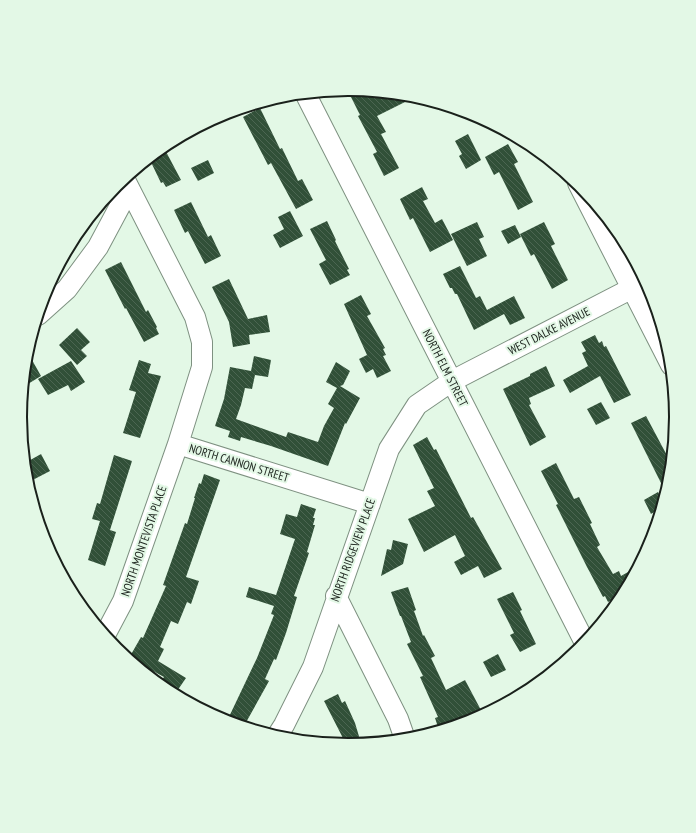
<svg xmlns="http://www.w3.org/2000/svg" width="696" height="833" font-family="'PT Sans Narrow',sans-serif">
  <defs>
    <pattern id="building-back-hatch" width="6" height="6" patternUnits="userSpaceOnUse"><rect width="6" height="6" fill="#315038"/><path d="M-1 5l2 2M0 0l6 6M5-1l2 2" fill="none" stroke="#4c6652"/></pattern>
  </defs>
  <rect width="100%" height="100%" fill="#e3f8e6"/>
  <!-- building -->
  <path fill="url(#building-back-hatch)" d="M347,89L412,95L417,96L377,116L386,132L381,134L399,168L384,176L373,154L377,152L358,116L360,115Z
    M260,108L280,149L282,148L298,181L302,179L313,200L296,209L271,163L268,165L243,117Z
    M468,134L481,160L466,169L459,156L462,154L455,141Z
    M508,144L518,162L514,164L533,202L518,210L499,172L494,175L485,157Z
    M163,146L181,180L166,187L163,182L161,183L149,158Z
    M208,160L214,173L198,181L191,168Z
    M422,187L428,199L423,201L435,223L442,219L453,240L430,252L413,218L410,220L400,199Z
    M191,202L208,237L211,235L221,256L205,264L188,231L185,233L174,210Z
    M290,211L303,236L280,248L273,235L284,229L278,217Z
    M327,221L336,240L335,241L349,269L347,270L350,275L330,285L319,264L326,260L310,229Z
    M477,222L484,237L479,239L487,256L467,266L451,234Z
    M544,222L555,244L551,246L568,280L552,289L534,254L531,256L520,234Z
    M515,225L521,237L508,244L501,231Z
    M121,262L146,312L148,310L157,327L156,328L159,334L144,342L126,308L125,309L105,270Z
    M460,266L476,298L480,296L487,310L514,296L525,318L510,325L504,314L474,330L457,294H455L452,288H450L443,274Z
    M229,279L248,319L267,315L270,332L249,335L250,344L233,347L229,322L212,287Z
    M361,295L371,314L367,316L385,348L383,349L386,355L383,356L391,371L377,378L373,369L366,373L359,359L367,355L344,304Z
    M77,328L90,342L81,350L87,356L77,365L59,345Z
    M595,335L599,343L602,341L604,347L606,346L631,395L614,403L600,376L570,393L563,380L588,366L582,353L586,351L581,342Z
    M27,351L41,376L23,387L26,352Z
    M254,356L271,360L268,377L255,375L252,389L245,388L241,405L236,419L286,437L288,432L318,442L324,426L334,408L328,404L337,388L326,382L336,362L350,371L343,385L340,386L360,398L346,424L345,423L328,466L271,446L241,437L240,441L228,437L230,431L215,426L224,399L230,367L251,371Z
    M139,360L151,364L148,373L161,376L140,438L123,433L136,392L129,390Z
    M71,361L85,382L71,391L68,385L48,395L38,379Z
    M546,366L555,386L529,398L531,404L529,405L546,437L530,446L503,389L530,376V374Z
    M601,402L610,418L596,425L587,409Z
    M646,416L671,463L670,481L666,493L631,423Z
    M427,437L434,450L436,449L471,518L473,517L502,569L484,578L478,566L461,575L454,562L465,556L455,535L424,552L408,519L435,506L427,491L434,488L413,445Z
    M41,454L50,471L27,483L25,463Z
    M114,455L132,461L110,530L116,532L105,566L88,560L100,521L92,519L97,503L100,504Z
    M556,463L574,499L579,497L592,523L590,524L600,545L597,547L613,574L619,571L621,576L637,567L623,594L608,602L605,596L603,597L587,567L556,505L558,504L541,471Z
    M204,474L220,480L186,577L199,581L191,604L187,602L178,624L171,621L160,647L164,649L158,661L186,678L175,694L159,684L164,677L129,658L141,637L143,638L166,586L163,585L185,523L187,524L195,498H194L199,483L201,484Z
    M658,492L663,502L661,508L651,514L644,500Z
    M301,504L316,509L313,518H315L313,525H315L307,552L309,553L294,596L297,597L286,633L276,660L274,659L265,679L269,681L244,726L227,721L257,658L274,615L271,614L274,606L246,597L249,587L276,595L295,539L280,534L286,514L297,517Z
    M393,540L408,544L403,564L381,576L387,549L391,550Z
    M408,587L416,610L414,611L423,636L424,635L435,656L431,658L446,690L465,680L482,712L455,725L439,730L435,718L438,717L420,677L423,676L407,644L411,642L401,616H400L391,592Z
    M513,592L522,610L520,611L536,644L520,652L510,635L514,633L497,599Z
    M498,654L506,670L491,677L483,662Z
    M338,694L342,703L345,701L355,723L361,743L346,744L324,701Z"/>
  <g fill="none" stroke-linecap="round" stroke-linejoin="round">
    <!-- minor casing -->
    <g stroke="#7e9181" stroke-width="22">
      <path id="minor" d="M305,93L585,643
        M124,178L195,317L202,342V367L178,444L370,504
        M578,183L671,365
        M38,315L67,289L98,247L129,189
        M336,596L398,719L405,739
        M105,635L123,601L178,444
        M277,736L284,725L313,667L389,449L417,405L452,381L646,281"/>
    </g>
    <!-- minor -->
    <use href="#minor" stroke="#fff" stroke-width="20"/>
  </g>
  <g text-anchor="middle" stroke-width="4" stroke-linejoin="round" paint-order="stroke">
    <!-- street labels -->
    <g font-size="12" fill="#1a211b" stroke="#e3f8e6">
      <text transform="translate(549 331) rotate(-27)" y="4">WEST DALKE AVENUE</text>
      <text transform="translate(445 368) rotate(63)" y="4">NORTH ELM STREET</text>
      <text transform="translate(239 463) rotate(17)" y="4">NORTH CANNON STREET</text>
      <text transform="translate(144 541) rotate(-71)" y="4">NORTH MONTEVISTA PLACE</text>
      <text transform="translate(353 550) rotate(-70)" y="4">NORTH RIDGEVIEW PLACE</text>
    </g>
  </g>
  <!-- crop -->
  <path d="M0 0H696V833H0ZM27 417a321 321 0 1 1 642 0a321 321 0 1 1-642 0Z" fill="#e3f8e6" fill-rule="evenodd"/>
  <path fill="none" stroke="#1a211b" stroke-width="2" d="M27 417a321 321 0 1 1 642 0a321 321 0 1 1-642 0Z"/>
</svg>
